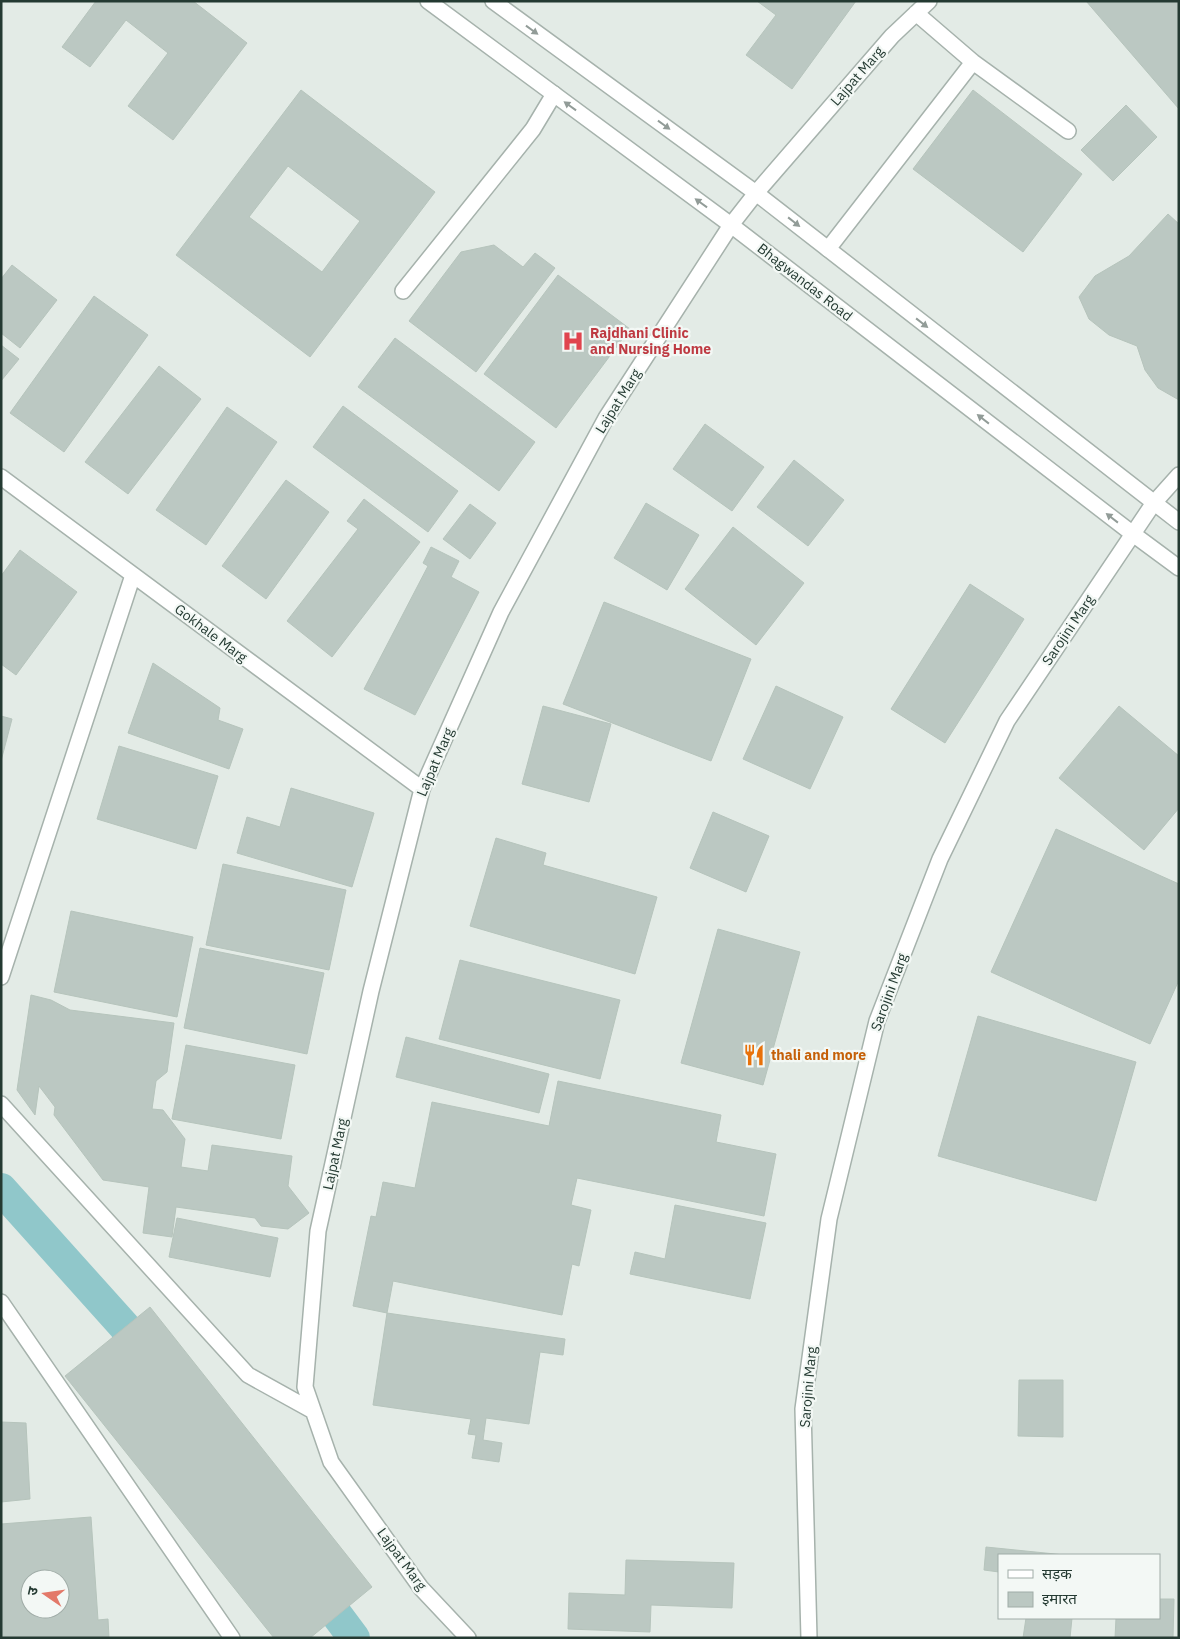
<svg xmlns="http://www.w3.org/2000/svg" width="1180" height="1639" font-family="'IBM Plex Sans','Noto Sans Devanagari',sans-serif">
  <rect width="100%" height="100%" fill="#e3ebe6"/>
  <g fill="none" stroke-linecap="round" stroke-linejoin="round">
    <!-- canal -->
    <path stroke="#90c7ca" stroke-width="32" d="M1,1189L124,1326L150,1363
      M310,1579L354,1638"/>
  </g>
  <!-- building -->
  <path fill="#bbc8c2" stroke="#b6c4bc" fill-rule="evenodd" d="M96,1H193L247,43L173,140L128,106L168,53L126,20L90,67L62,47Z
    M757,1H856L792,89L746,55L776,15Z
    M1086,1H1179V109Z
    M301,90L435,192L310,357L176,255ZM288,166L360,221L322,272L249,217Z
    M973,90L1082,174L1023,252L913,169Z
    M1126,105L1157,137L1113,181L1081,150Z
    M1168,214L1179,224V400L1158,388L1145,370L1137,346L1109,335L1089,319L1079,297L1095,276L1129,256Z
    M494,245L523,267L535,253L555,268L476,372L409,321L461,252Z
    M12,265L57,300L20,348L1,333V279Z
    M558,275L630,329L556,428L484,374Z
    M94,296L148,335L64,452L10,413Z
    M395,338L535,442L499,491L358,387Z
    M1,345L19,359L1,381Z
    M159,366L201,399L128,494L85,462Z
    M343,406L458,491L428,532L313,447Z
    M227,407L277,442L206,545L156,510Z
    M705,424L764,467L732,511L673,469Z
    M794,460L844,500L808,546L757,507Z
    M286,480L329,512L266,599L222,566Z
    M364,499L420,542L332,657L287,621L358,529L347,521Z
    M646,503L699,535L667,590L614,558Z
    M470,504L496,523L470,559L443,539Z
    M733,527L804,583L756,645L685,589Z
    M431,547L459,561L451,577L479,592L415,715L364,689L428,566L423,563Z
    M20,550L77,592L16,675L1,664V576Z
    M970,584L1024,619L945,743L891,709Z
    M604,602L751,659L711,761L563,704Z
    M153,663L220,708L218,720L243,729L229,769L128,733Z
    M776,686L843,717L810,789L743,759Z
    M543,706L611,724L589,802L522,784Z
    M1119,706L1179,756V808L1144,850L1059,778Z
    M1,716L12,719L1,761Z
    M119,746L218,776L196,849L97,819Z
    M291,788L374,813L352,887L237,853L247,817L280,827Z
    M713,812L769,836L746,892L690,868Z
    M1056,829L1179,884V980L1150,1044L991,972Z
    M496,838L546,853L543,865L657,897L635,974L470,926Z
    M223,864L346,890L329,970L206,945Z
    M71,911L193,937L177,1017L54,992Z
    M718,929L800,952L763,1085L681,1063Z
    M200,948L324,973L307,1054L184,1028Z
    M460,960L620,1000L600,1079L439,1039Z
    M31,995L51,1000L70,1010L174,1023L167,1072L156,1081L152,1109L163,1110L185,1139L181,1167L208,1171L212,1145L292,1156L288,1186L309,1213L288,1229L261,1226L255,1218L176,1207L172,1237L143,1233L149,1187L103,1180L54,1115L55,1107L39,1086L35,1115L17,1090Z
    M978,1016L1136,1062L1096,1201L938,1156Z
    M406,1037L549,1074L539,1113L396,1077Z
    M186,1045L295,1065L281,1139L172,1119Z
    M558,1081L721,1115L716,1142L776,1154L764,1216L577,1178L571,1205L591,1210L579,1266L572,1264L562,1315L393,1281L387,1313L353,1306L371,1216L376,1217L383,1182L415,1188L432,1102L549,1126Z
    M675,1205L766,1223L750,1299L630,1274L635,1252L665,1259Z
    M177,1218L278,1238L270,1277L169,1257Z
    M150,1307L372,1587L310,1638H274L65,1376Z
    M387,1313L565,1339L563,1355L540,1352L529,1424L486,1418L483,1440L502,1443L499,1462L472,1458L476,1435L468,1434L471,1419L373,1405Z
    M1019,1380H1063V1437L1018,1436Z
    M1,1422L26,1423L30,1499L1,1502Z
    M91,1517L98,1620L108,1619L109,1638H1V1524ZM30,1579H60V1609H30Z
    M986,1547L1065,1555H999V1572L984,1570Z
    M626,1560L734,1563L732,1608L651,1605L650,1632L568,1629L569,1593L625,1595Z
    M1159,1599H1174L1173,1638H1115L1116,1618H1159Z
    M1026,1618H1072L1070,1638H1023Z"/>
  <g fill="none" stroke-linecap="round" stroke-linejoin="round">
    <!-- minor casing -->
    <g stroke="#a6b2ac" stroke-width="18">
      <path id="minor" d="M916,13L973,62L1068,131
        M828,249L973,62
        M403,291L533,129L554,94
        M1,477L422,789
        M1,977L133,575
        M1,1104L248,1375L313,1411
        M1,1302L232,1638
        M468,1638L421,1588L331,1462L305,1387L318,1231L371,991L422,789L501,612L606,418L731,225L756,193L892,36L929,1"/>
    </g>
    <!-- tertiary casing -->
    <g stroke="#a6b2ac" stroke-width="18">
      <path id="tertiary" d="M428,1L731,225L1133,534L1179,568
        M493,1L756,193L1179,522
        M809,1638L803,1409L829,1219L877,1021L940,859L1007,721L1153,504L1179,475"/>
    </g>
    <!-- minor -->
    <use href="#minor" stroke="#fff" stroke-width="15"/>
    <!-- tertiary -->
    <use href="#tertiary" stroke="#fff" stroke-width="15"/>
  </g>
  <!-- one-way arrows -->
  <defs><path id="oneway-solid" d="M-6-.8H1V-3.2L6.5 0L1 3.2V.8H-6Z" transform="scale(1.25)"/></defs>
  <g fill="#929c98">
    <use href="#oneway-solid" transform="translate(532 30) rotate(36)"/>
    <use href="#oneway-solid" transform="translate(570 106) rotate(-144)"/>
    <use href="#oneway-solid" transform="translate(664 125) rotate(36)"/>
    <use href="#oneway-solid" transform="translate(701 203) rotate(-144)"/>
    <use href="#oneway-solid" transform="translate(794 222) rotate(38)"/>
    <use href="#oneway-solid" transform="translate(922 323) rotate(38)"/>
    <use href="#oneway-solid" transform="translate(983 419) rotate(-142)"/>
    <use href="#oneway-solid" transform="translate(1112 518) rotate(-142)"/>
  </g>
  <!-- icons -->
  <defs>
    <g id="hospital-bare" transform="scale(1.725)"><path d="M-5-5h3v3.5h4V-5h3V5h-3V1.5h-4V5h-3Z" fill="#e0444e" stroke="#f3f8f5" stroke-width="2.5" paint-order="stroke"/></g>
    <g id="restaurant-bare" transform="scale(1.725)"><path d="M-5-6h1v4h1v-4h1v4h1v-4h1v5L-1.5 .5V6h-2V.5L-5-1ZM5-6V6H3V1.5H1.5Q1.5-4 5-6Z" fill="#e8710a" stroke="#f3f8f5" stroke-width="2.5" paint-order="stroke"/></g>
  </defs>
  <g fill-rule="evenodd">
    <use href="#hospital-bare" x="573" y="341"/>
    <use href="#restaurant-bare" x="754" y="1055"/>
  </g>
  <g text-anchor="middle" stroke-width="4.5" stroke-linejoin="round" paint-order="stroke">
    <!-- street labels -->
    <g font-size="14" fill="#243a32" stroke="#f3f8f5">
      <text transform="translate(857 76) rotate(-49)" y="5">Lajpat Marg</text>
      <text transform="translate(805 282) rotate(38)" y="5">Bhagwandas Road</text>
      <text transform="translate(618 401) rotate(-58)" y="5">Lajpat Marg</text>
      <text transform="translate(1068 630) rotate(-56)" y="5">Sarojini Marg</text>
      <text transform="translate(211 633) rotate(37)" y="5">Gokhale Marg</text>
      <text transform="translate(435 762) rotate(-67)" y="5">Lajpat Marg</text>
      <text transform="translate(889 992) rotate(-70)" y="5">Sarojini Marg</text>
      <text transform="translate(335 1154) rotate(-78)" y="5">Lajpat Marg</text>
      <text transform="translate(808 1387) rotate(-85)" y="5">Sarojini Marg</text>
      <text transform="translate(402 1559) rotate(54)" y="5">Lajpat Marg</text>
    </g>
    <!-- health labels -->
    <g font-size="14" font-weight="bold" fill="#be3a42" stroke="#f3f8f5" text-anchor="start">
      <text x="590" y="338">Rajdhani Clinic<tspan x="590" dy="16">and Nursing Home</tspan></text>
    </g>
    <!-- food labels -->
    <g font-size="14" font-weight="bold" fill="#c56008" stroke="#f3f8f5" text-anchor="start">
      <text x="771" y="1060">thali and more</text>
    </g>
  </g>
  <!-- border -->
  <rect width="1180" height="1639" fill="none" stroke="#243a32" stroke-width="5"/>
  <!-- legend -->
  <rect x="998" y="1554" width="162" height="65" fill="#f3f8f5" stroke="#a0aca7"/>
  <rect x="1008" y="1570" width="25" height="8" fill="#ffffff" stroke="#a0aca7"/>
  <text x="1042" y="1579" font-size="15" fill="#243a32">सड़क</text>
  <rect x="1008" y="1592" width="25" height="15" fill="#bbc8c2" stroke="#a0aca7"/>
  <text x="1042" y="1604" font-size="15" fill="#243a32">इमारत</text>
  <!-- north arrow -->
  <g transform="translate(45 1594) rotate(283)"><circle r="24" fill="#f3f8f5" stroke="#a0aca7"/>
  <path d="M0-4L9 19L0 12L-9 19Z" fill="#e37969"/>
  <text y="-8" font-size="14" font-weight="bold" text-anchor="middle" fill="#243a32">उ</text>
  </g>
</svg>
